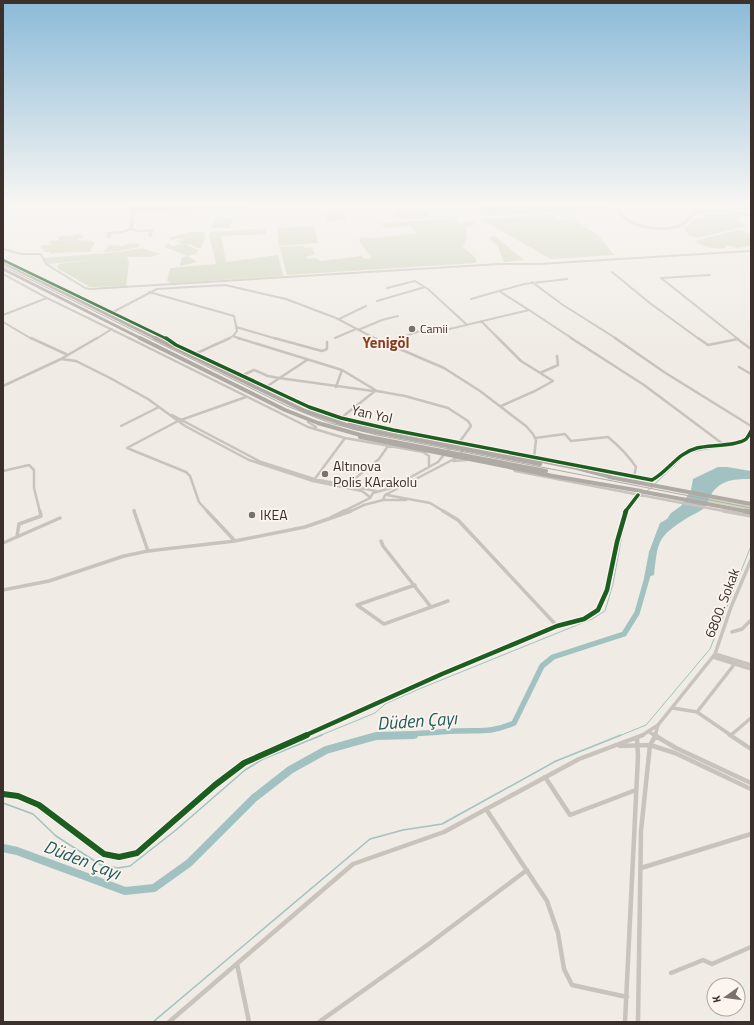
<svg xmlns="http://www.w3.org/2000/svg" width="754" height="1025" font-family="'Titillium Web',sans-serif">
  <rect width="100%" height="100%" fill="#f0ebe5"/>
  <!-- green -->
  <path fill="#d1d6bf" d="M500,204H605L609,209L501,215H483L480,213L479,206Z
    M401,211L416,213L428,211L430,218L401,219L394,214L395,212Z
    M344,212L346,220L327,221L326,213Z
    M711,213L740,216L741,218L736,220L746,226L697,238L690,236L683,228L690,225L693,219H704L707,214Z
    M552,215L556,220L572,219L598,235L614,255L551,259L480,219Z
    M231,218L232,219L230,227L237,228H211L214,220Z
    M455,219L460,224L473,221L477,224L466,227L467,237L463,247L476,258V263L287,275L280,247L303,246L305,248L312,247L315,254L306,257L307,259L316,258L321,261L361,256L365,259L372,258L359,241L360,238L368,237L375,238L417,233L410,226L386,228L380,223Z
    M314,226L318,243L279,246L277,228Z
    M264,228L266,230L265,232L267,234L221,236L226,262L278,255L283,276L171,283L167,281L170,268L216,264L209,235L211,232L256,229L259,230Z
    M739,230L745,231L751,235V246L736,248L726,245V248C715,250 703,247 694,241Z
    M189,232H205L203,234L206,235L201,248H198L189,244L187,245L198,250L196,254L188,256L197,262L180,266L182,257L188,256L165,247L169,243L172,246L181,244L178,241L185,240L180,238L171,240L169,238Z
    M80,234L84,237L78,239L79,240L92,241L95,243L90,252C79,252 62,252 50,254L51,252H43L44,250L40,247L42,245H52L48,243L53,240L57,241L59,239L57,238L63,235L68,236Z
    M491,236H495L524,260L504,262L497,245L489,239Z
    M139,243V247L119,251L103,252L110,245L123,246L125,244Z
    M142,248L160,254C149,259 138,256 127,257L129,262L126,286L90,287L57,268L59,264L91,260L47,264L44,258L120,252Z
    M710,498L751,505V510L708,502Z"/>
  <!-- water -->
  <path fill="#a1c2c1" d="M718,467H727L751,471V479C736,479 722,479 712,493C709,498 708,504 703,509C699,512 692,515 687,518C657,537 658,541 654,575L644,578L649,552L660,523L667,519L671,513L681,506L691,490L693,479Z"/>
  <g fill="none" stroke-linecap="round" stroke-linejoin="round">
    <!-- stream-far1 -->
    <path stroke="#a1c2c1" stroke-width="1" d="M737,444L746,441L751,436
      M654,485L687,453L723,446
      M647,491L652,487
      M629,508L641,496
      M319,736L375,713L385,704L419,689L592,619L605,611L613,584L624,524
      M619,736L646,725L710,649L751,546"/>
    <!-- stream -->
    <path stroke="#a1c2c1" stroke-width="1.5" d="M3,803L33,814L56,836L101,865L118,868L130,866L176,830L245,770L263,759L322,735
      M153,1022L370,839L403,830L442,824L556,761L621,735"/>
    <!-- river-far1 -->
    <path stroke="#a1c2c1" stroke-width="5.5" d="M380,736C405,735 431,732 457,731C481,730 491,733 514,723L542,666L553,657L624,634L637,613L649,571"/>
    <!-- river -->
    <path stroke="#a1c2c1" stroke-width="8" d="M3,848L17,851L125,891L154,888L189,863L254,798L290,770L326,750L376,736L414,735"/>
    <!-- taxiway -->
    <path fill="#d0ccc6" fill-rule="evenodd" d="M133,204H137L133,228L138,230L153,229L152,237L148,236L149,232H138L131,230L123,233L111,234L110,238H106L107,232L122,231L129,228Z
      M611,204H615C619,209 622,214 627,218C639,227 668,231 681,223C689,219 688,213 698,211C716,207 733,213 751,214V216C734,215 716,209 699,213C692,215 690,221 685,225C670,234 638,230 625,220C619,216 615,210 611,204Z"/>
    <!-- runway -->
    <path fill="#d0ccc6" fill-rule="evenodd" d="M190,204H264L259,207L131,213L126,210L131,207Z"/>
    <!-- minor-far3 -->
    <path stroke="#c9c3be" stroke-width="2" d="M3,249L21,254H41L46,264L85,288L90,289L500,264H539L751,251
      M3,260L167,339
      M612,272L651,304L699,339
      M3,274L47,298L131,339
      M710,275L661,278L738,339
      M532,282L563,305L617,339
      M387,288L415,281L428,289L466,324
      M149,292L234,316L237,331L233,336L228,339
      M471,299L499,291
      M377,301L425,287
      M529,310L573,339
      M113,312L157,289L225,285L286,299L336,318L376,339
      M3,315L47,298
      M339,319L366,306
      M481,321L499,339
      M3,322L32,339
      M236,327L277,339
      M358,330L382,320L398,316
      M233,336L241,339
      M335,338L356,329
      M96,339L112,329
      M397,339L420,331L437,332L529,310L499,291L524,284L567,279"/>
    <!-- minor-far2 -->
    <path stroke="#c9c3be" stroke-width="2.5" d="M31,338L68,355
      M129,338L308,427L345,438L423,452L429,456V467
      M166,338L176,345L309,407L357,423
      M238,338L342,370L336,387
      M274,338L322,351L327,349V342
      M374,338L444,368L480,391L526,426L533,434L536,440L534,458
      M498,338L521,361L553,381L535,391L501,406
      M571,338L644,385L723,444
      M615,338L664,372L751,426
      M698,338L708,345L738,339
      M736,338L751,349
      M384,343L400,338
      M197,353L230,338
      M61,359L76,361L110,378L148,399L185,426L249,460L313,481L362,491L370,497
      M739,367L751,374
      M342,370L377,391L405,396L448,408L468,421L471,426L461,440L452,445L438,462L391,488L373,493L370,498L342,512
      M540,373L558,365L557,356
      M241,376L254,370L268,376L279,378L373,391
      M3,386L61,359L97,338
      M266,387L307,360
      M172,415L261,462L314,479L376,491
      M341,418L375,391
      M308,422L316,427
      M121,426L159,407
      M535,438L565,434L571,441L608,437C619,446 628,455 636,467L634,477
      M127,448L186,472L190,476L199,502L208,512
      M127,448L178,421L246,397
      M531,457L652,480C669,471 677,453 697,448C709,445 738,446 746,439C748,437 750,433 751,431
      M453,461L467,460
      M513,468L515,471L729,512
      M3,471L29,465L34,470V488L40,512
      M314,480L345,438
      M347,485L379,459L388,446
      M387,495L430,503L445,512
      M383,500H406
      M134,510L135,512
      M349,512L364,505L383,500L385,495L458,457L464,449L461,440
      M625,512L638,495"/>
    <!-- minor-far1 -->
    <path stroke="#c9c3be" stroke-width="3.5" d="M134,511L148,551
      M207,511L235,541
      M443,511L458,520L557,626
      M724,511L751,516
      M332,517L344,511
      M17,536L19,524L41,516L40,511
      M381,541L383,546L431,607
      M3,543L60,518
      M415,585L357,605L384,624L448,601
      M3,590L49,581L124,556L148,551L235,541L305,527L351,511
      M732,632L742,629L751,620
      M715,654L751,665
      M713,657L751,669
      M673,708L697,712L732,736
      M697,712L737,661
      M649,732L656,736
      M731,735L751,718
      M304,736L442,674L557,626L584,619L598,610L607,590L617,542L626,511
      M641,736L658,725L715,654L731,607L751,560
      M655,736L658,725"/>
    <!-- minor -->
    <path stroke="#c9c3be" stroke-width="4.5" d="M654,735L676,748L751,783
      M730,735L751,749
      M620,746L650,745L656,735
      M545,777L570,815L636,790
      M3,794L18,796L39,805L104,854L119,857L137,853L215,785L244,763L307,735
      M486,809L547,901L558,933L564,969L572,985L627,997
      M641,868L751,834
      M237,964L249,1022
      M671,973L703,960L712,964L751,947
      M169,1022L353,864L444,832L579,759L643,735
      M319,1022L426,946L527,870
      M625,1022L638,756L637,738
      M638,1022L641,831L650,745L675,753L751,789"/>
    <!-- highway-far2 -->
    <path stroke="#afaaa4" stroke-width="3" d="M3,263L157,339
      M3,269L142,339"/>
    <!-- highway-far1 -->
    <path stroke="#afaaa4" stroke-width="4" d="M140,338L285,410L318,423L364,436
      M155,338L305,411L355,428
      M350,423L577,468L611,477
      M360,437L553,476L641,491
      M609,477L751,504
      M639,491L750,512"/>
    <!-- highway -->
    <path stroke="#afaaa4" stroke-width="5" d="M745,511L751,512"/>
    <!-- tram -->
    <path stroke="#b1aca8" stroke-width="1" d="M3,266L287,406L330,423L377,435L751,508"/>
    <!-- highway-bridge -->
    <path stroke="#afaaa4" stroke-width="4" d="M355,428L540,464
      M364,436L546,471"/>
    <!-- cycleway-far3 casing -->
    <g stroke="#fbf5ee" stroke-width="4">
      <path id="cycleway-far3" d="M3,260L167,339"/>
    </g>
    <!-- cycleway-far2 casing -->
    <g stroke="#fbf5ee" stroke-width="5.5">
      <path id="cycleway-far2" d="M166,338L176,345L309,407L341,418L393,430L652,480C669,471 677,453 697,448C709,445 738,446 746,439C748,437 750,433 751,431
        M625,512L638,495"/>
    </g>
    <!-- cycleway-far1 casing -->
    <g stroke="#fbf5ee" stroke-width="7">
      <path id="cycleway-far1" d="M304,736L442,674L557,626L584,619L598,610L607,590L617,542L626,511"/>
    </g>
    <!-- cycleway casing -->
    <g stroke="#fbf5ee" stroke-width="8">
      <path id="cycleway" d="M3,794L18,796L39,805L104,854L119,857L137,853L215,785L244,763L307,735"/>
    </g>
    <!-- cycleway-far3 -->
    <use href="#cycleway-far3" stroke="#1b5e20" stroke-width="2.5"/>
    <!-- cycleway-far2 -->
    <use href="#cycleway-far2" stroke="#1b5e20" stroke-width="3.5"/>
    <!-- cycleway-far1 -->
    <use href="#cycleway-far1" stroke="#1b5e20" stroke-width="4.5"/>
    <!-- cycleway -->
    <use href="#cycleway" stroke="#1b5e20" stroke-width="6"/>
  </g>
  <!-- sky -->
  <linearGradient id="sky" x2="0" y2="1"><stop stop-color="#8bbad8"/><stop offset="0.59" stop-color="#f8f6f3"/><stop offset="1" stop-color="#f8f6f3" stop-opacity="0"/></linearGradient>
  <rect width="754" height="347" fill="url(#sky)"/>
  <!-- markers -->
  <g fill="#7a716c" stroke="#fbf5ee" stroke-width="1.5">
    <circle cx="412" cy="329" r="4"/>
    <circle cx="325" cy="474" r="4"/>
    <circle cx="252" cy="515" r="4"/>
  </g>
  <g text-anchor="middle" stroke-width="3.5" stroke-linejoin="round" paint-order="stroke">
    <!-- far-poi labels -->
    <g font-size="12" fill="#3b302b" stroke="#fbf5ee" text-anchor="start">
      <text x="420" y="333">Camii</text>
    </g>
    <!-- street labels -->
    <g font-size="14" fill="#3b302b" stroke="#fbf5ee">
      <text transform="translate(372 414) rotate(13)" y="5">Yan Yol</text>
      <text transform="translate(722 603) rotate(-69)" y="5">6800. Sokak</text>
    </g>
    <!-- poi labels -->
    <g font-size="14" fill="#3b302b" stroke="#fbf5ee" text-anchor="start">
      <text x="333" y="471">Altınova<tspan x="333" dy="16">Polis KArakolu</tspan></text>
      <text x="260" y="520">IKEA</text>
    </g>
    <!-- far-district labels -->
    <g font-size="15" font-weight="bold" fill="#8c3b22" stroke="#fbf5ee">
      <text x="386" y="348">Yenigöl</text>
    </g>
    <!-- near-water labels -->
    <g font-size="18" font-style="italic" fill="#1f5a5e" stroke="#fbf5ee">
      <text transform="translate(417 721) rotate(-4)" y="6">Düden Çayı</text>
      <text transform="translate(82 860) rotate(21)" y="6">Düden Çayı</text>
    </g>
  </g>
  <!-- border -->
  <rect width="754" height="1025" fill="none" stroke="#3b302b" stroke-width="8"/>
  <!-- north arrow -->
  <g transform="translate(726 997) rotate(256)"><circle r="19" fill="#fbf5ee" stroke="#aea6a0"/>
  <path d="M0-3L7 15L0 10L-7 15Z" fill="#7a716c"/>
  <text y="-6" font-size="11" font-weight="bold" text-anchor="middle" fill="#3b302b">K</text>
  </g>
</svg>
